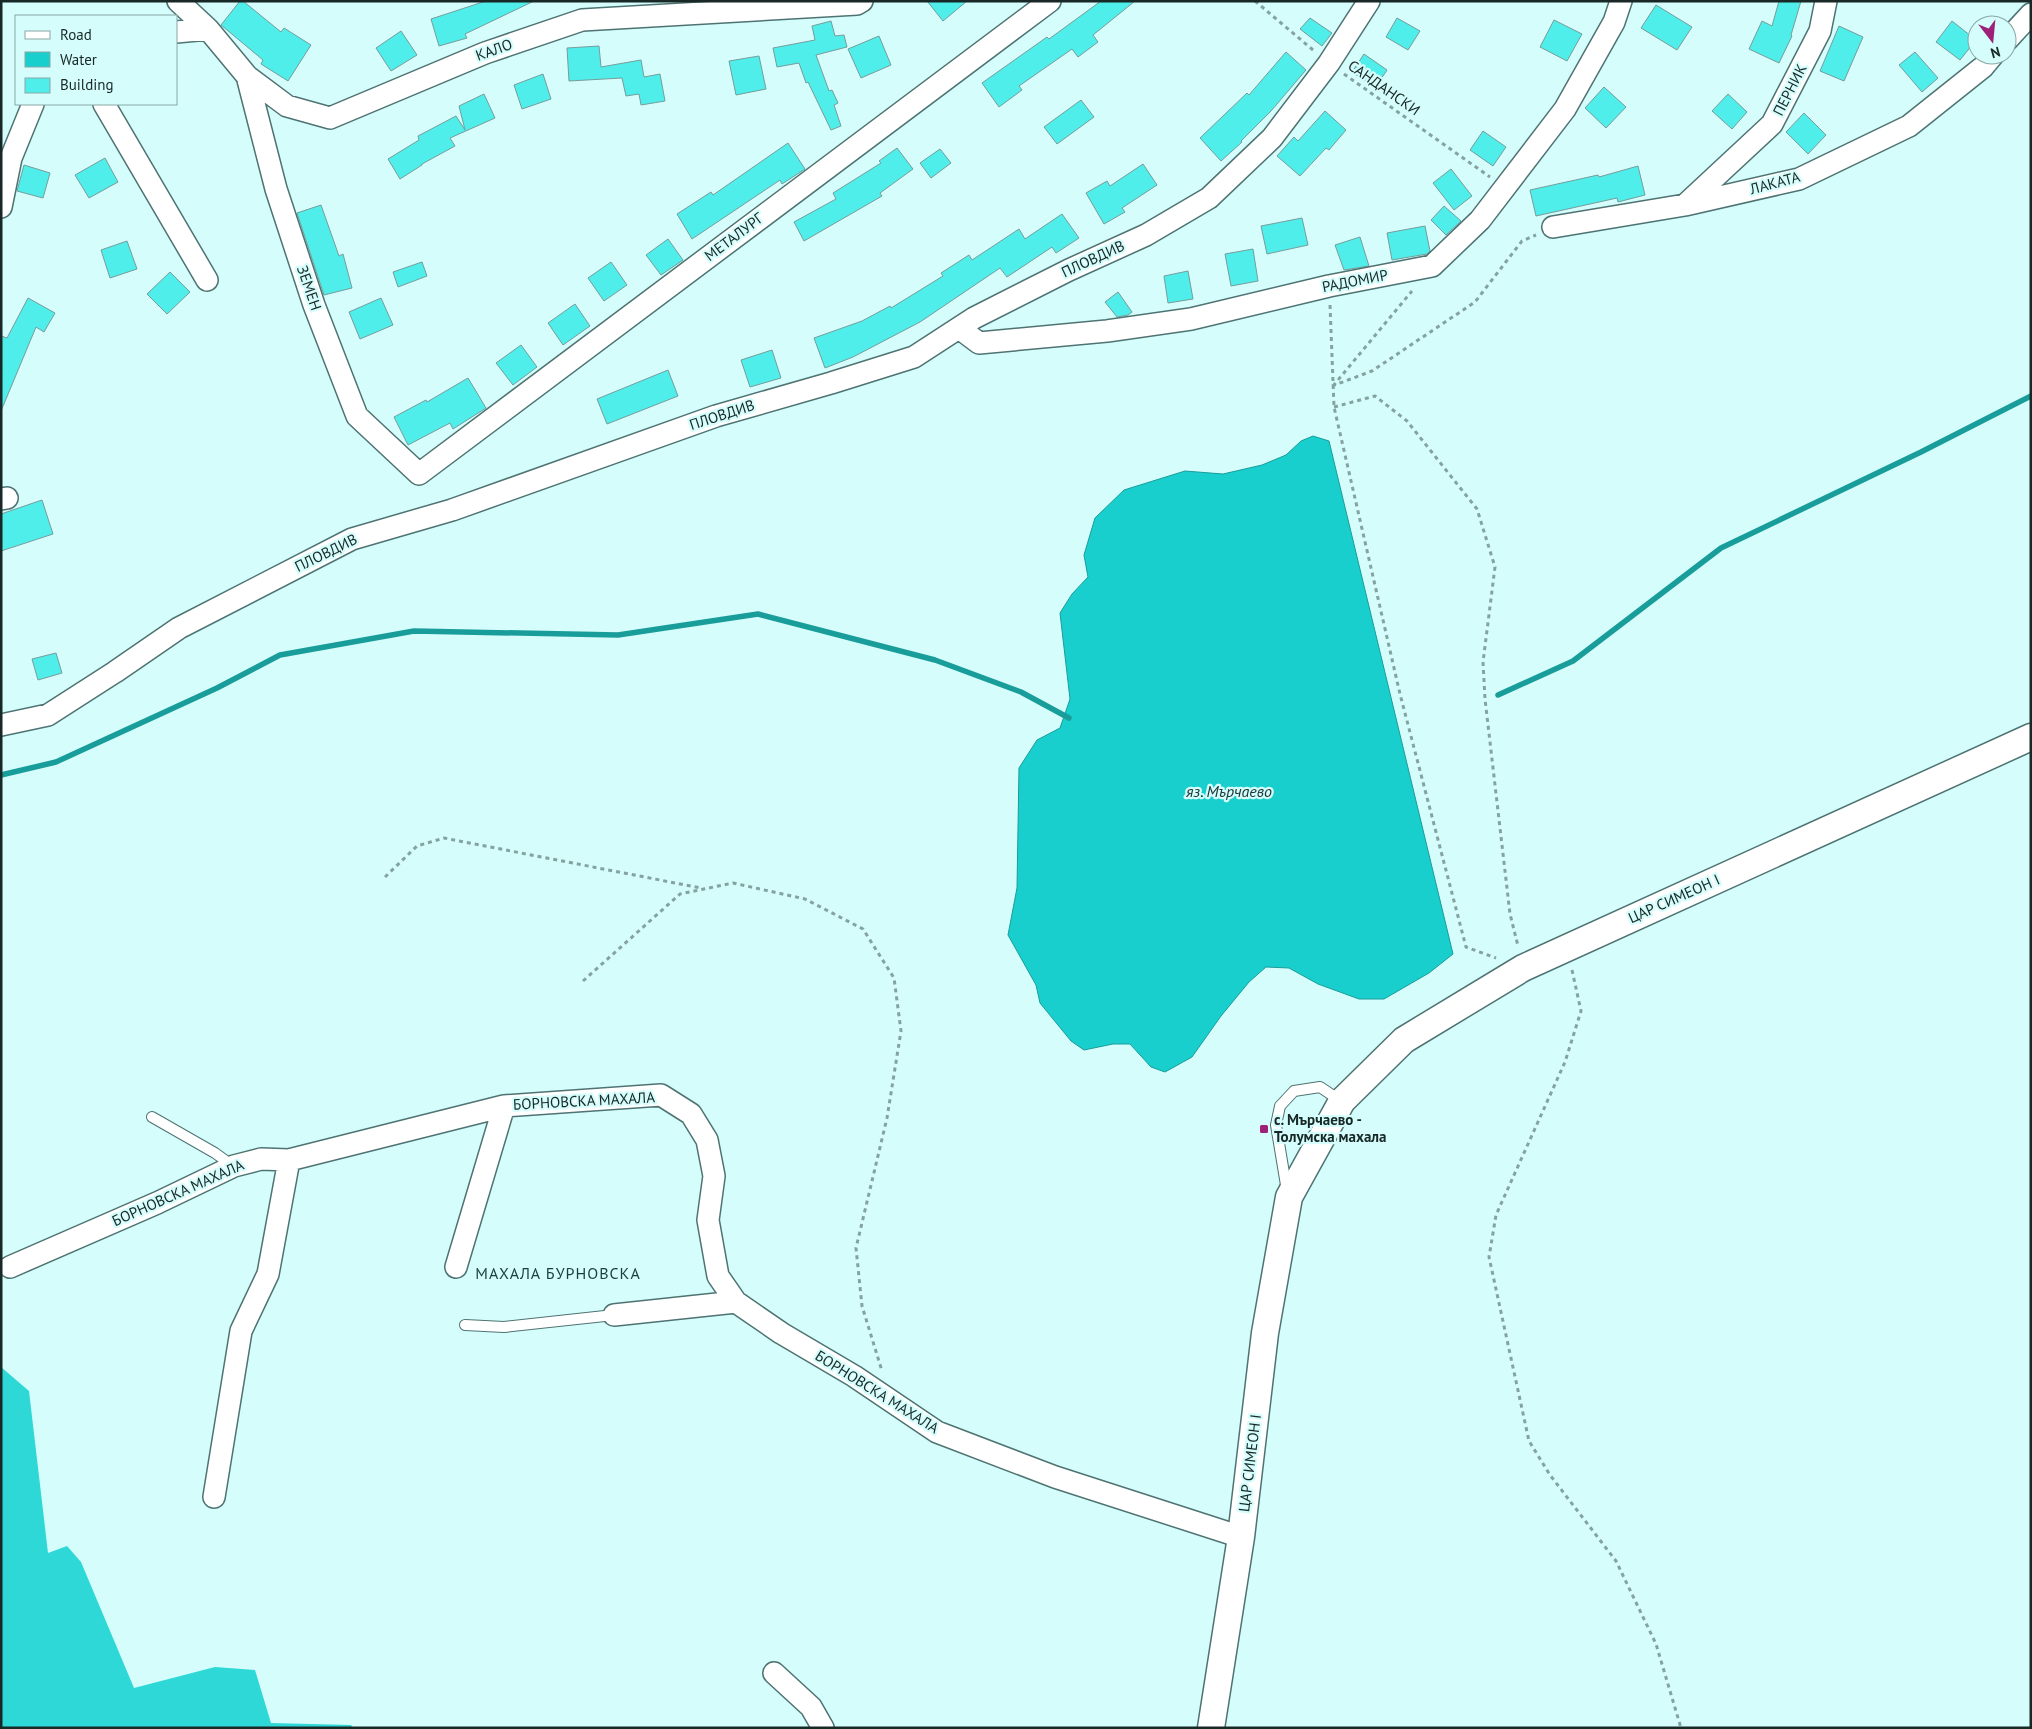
<svg xmlns="http://www.w3.org/2000/svg" width="2032" height="1729" font-family="'PT Sans',sans-serif">
  <rect width="100%" height="100%" fill="#d4fdfb"/>
  <!-- forest -->
  <path fill="#2ed8d6" d="M1,1367L29,1391L48,1553L67,1546L81,1562L134,1688L215,1667L255,1670L271,1723L351,1725L353,1728H1Z"/>
  <!-- water -->
  <path fill="#19cfcd" stroke="#199d9b" d="M1313,436L1329,441L1453,954L1429,973L1384,999H1359L1318,984L1289,968L1266,967L1249,982L1221,1016L1192,1057L1165,1072L1151,1067L1130,1044H1113L1084,1050L1071,1041L1040,1003L1036,985L1008,935L1017,888L1019,768L1037,740L1060,728L1070,699L1060,613L1072,594L1088,577L1084,555L1095,518L1124,490L1185,471L1223,474L1262,465L1286,455L1301,441Z"/>
  <g fill="none" stroke-linecap="round" stroke-linejoin="round">
    <!-- stream -->
    <path stroke="#199d9b" stroke-width="5.5" d="M1498,695L1573,661L1721,548L1921,452L2031,396
      M1,775L56,762L217,688L280,655L414,631L618,635L758,614L935,660L1021,692L1069,718"/>
  </g>
  <!-- building -->
  <path fill="#4feeeb" stroke="#769d9b" d="M240,1H243L281,32L284,28L311,45L288,81L261,64L263,60L221,25Z
    M486,1H534L465,34L467,38L439,46L431,19Z
    M927,1H967L943,21Z
    M1101,1H1135L1093,35L1098,42L1078,57L1072,49L1019,86L1022,90L999,107L982,83L1047,37L1049,39Z
    M1779,1H1801L1791,35L1792,36L1779,63L1749,49L1762,21L1772,26Z
    M1656,5L1692,27L1677,50L1641,28Z
    M1310,18L1332,33L1322,46L1300,29Z
    M1397,18L1420,31L1408,50L1386,37Z
    M1554,20L1582,34L1567,61L1540,47Z
    M831,21L835,36L844,35L847,47L816,55L829,91L832,90L838,103L834,105L841,126L831,130L808,82L806,83L799,63L777,67L773,48L815,40L812,26Z
    M1952,21L1976,40L1960,60L1936,42Z
    M1839,26L1863,37L1844,81L1820,71Z
    M401,31L417,55L391,71L376,48Z
    M879,36L891,65L861,78L848,49Z
    M599,46L601,67L641,60L644,77L660,74L665,101L641,105L639,94L626,96L622,78L569,81L567,48Z
    M1286,52L1306,70L1271,111L1241,141L1242,142L1221,161L1200,138L1247,93L1249,95Z
    M1915,52L1938,78L1922,92L1899,65Z
    M1364,54L1387,70L1375,88L1352,72Z
    M759,56L766,89L736,95L729,61Z
    M543,74L551,99L522,109L514,85Z
    M1604,87L1626,107L1606,128L1585,108Z
    M484,94L495,118L450,138L455,146L422,164V165L400,179L388,159L419,140L418,136L456,116L465,130L459,106Z
    M1728,94L1747,112L1732,129L1712,111Z
    M1081,100L1094,117L1057,144L1044,127Z
    M1325,111L1346,130L1329,150L1326,148L1300,176L1277,156L1294,137L1298,141Z
    M1804,113L1826,135L1808,154L1786,132Z
    M1483,131L1506,147L1493,166L1470,150Z
    M788,143L805,169L782,184L780,180L692,239L677,214L711,192L713,195Z
    M897,148L913,169L880,193L882,196L804,241L794,222L836,199L833,193L881,163L879,161Z
    M940,149L951,163L931,178L920,163Z
    M105,158L118,182L89,198L75,175Z
    M1143,164L1157,185L1122,208L1125,212L1104,224L1086,193L1107,181L1110,186Z
    M24,165L50,173L43,198L17,191Z
    M1638,166L1645,195L1618,202L1617,198L1536,216L1530,190L1598,175L1599,177Z
    M1451,169L1472,196L1454,210L1433,183Z
    M321,205L339,256L343,254L352,288L324,295L297,213Z
    M1444,206L1461,221L1446,235L1431,220Z
    M1062,214L1079,238L1056,253L1052,247L1007,277L1000,268L920,322L853,357L825,368L814,338L862,321L890,306L891,308L943,276L941,273L969,255L972,260L1019,229L1025,239Z
    M1302,218L1308,245L1267,254L1261,226Z
    M1425,226L1430,251L1427,254L1392,260L1387,233Z
    M1360,237L1369,266L1344,270L1335,245Z
    M668,239L683,260L661,275L646,255Z
    M127,241L137,269L110,278L101,250Z
    M1253,249L1258,281L1231,286L1225,254Z
    M422,262L427,276L398,287L393,272Z
    M611,262L627,285L604,301L588,278Z
    M1188,271L1193,299L1168,303L1164,276Z
    M170,272L190,292L167,314L147,294Z
    M1118,292L1132,312L1128,315L1117,317L1105,302Z
    M28,298L55,313L44,332L36,327L1,411V336L7,338Z
    M381,298L393,325L360,339L349,312Z
    M575,304L590,326L563,345L548,323Z
    M521,345L537,367L513,385L496,363Z
    M772,350L781,378L750,387L741,360Z
    M668,370L678,396L607,424L597,399Z
    M468,378L486,408L453,429L450,423L408,445L394,417L426,400L427,402Z
    M42,500L53,534L1,551V514Z
    M56,653L62,673L38,680L32,659Z"/>
  <g fill="none" stroke-linecap="round" stroke-linejoin="round">
    <!-- service casing -->
    <g stroke="#4e7372" stroke-width="12">
      <path id="service" d="M152,1117L215,1153L233,1166
        M1287,1191L1276,1125L1280,1106L1294,1091L1320,1087L1341,1101
        M465,1325L504,1327L614,1315"/>
    </g>
    <!-- minor casing -->
    <g stroke="#4e7372" stroke-width="24">
      <path id="minor" d="M178,1L208,29L247,76L287,106L330,118L485,53L582,20L857,4L862,1
        M176,32L208,29
        M2007,40L2031,14
        M247,76L276,189L314,305L357,416L419,474L1050,1
        M104,104L207,280
        M1685,205L1772,124L1820,31L1826,1
        M1,207L11,158L33,104
        M1553,227L1685,205L1799,179L1909,126L1983,67L1993,55
        M959,328L979,343L1107,331L1191,319L1329,286L1432,266L1480,220L1565,109L1614,22L1621,1
        M1,499L7,498
        M1,725L48,715L115,672L179,628L352,539L452,510L716,416L831,383L914,357L974,318L1069,270L1146,235L1209,198L1272,138L1329,63L1369,1
        M10,1267L157,1203L234,1166L261,1159L289,1160L504,1106L661,1095L691,1114L707,1140L714,1176L708,1220L718,1276L736,1302L781,1333L854,1376L937,1432L1055,1477L1241,1537
        M456,1267L504,1106
        M614,1315L736,1302
        M214,1497L241,1331L268,1274L289,1160
        M774,1673L811,1707L823,1728"/>
    </g>
    <!-- tertiary casing -->
    <g stroke="#4e7372" stroke-width="29">
      <path id="tertiary" d="M1211,1728L1241,1537L1265,1333L1289,1197L1342,1101L1404,1040L1523,968L2031,737"/>
    </g>
    <!-- path -->
    <path stroke="#84a2a0" stroke-width="3" stroke-dasharray="4 4" stroke-linecap="butt" d="M1255,1L1313,50
      M1344,74L1490,177
      M1330,305L1334,407L1400,694L1466,947L1496,958
      M1332,386L1372,371L1475,302L1522,241L1536,235
      M1333,386L1412,291
      M1334,407L1375,396L1407,421L1477,509L1495,567L1483,662L1485,699L1510,914L1518,946
      M385,877L417,846L444,838L701,888
      M1572,970L1581,1011L1565,1062L1496,1215L1489,1257L1529,1441L1550,1475L1616,1561L1656,1644L1681,1728
      M583,981L680,894L733,883L805,899L863,929L894,978L901,1031L887,1118L856,1248L862,1306L882,1371"/>
    <!-- service -->
    <use href="#service" stroke="#fff" stroke-width="10"/>
    <!-- minor -->
    <use href="#minor" stroke="#fff" stroke-width="21"/>
    <!-- tertiary -->
    <use href="#tertiary" stroke="#fff" stroke-width="26"/>
  </g>
  <!-- markers -->
  <rect fill="#9d2178" stroke="#d4fdfb" stroke-width="2" x="1259" y="1124" width="10" height="10" rx="2.5"/>
  <g text-anchor="middle" stroke-width="4.5" stroke-linejoin="round" paint-order="stroke">
    <!-- street labels -->
    <g font-size="15" fill="#182827" stroke="#d4fdfb">
      <text transform="translate(494 50) rotate(-20)" y="5">КАЛО</text>
      <text transform="translate(1384 88) rotate(35)" y="5">САНДАНСКИ</text>
      <text transform="translate(1790 90) rotate(-63)" y="5">ПЕРНИК</text>
      <text transform="translate(1775 183) rotate(-15)" y="5">ЛАКАТА</text>
      <text transform="translate(734 237) rotate(-37)" y="5">МЕТАЛУРГ</text>
      <text transform="translate(1093 259) rotate(-25)" y="5">ПЛОВДИВ</text>
      <text transform="translate(1355 281) rotate(-11)" y="5">РАДОМИР</text>
      <text transform="translate(309 288) rotate(71)" y="5">ЗЕМЕН</text>
      <text transform="translate(722 415) rotate(-18)" y="5">ПЛОВДИВ</text>
      <text transform="translate(326 553) rotate(-26)" y="5">ПЛОВДИВ</text>
      <text transform="translate(1674 899) rotate(-24)" y="5">ЦАР СИМЕОН I</text>
      <text transform="translate(584 1101) rotate(-3)" y="5">БОРНОВСКА МАХАЛА</text>
      <text transform="translate(178 1193) rotate(-24)" y="5">БОРНОВСКА МАХАЛА</text>
      <text transform="translate(877 1392) rotate(32)" y="5">БОРНОВСКА МАХАЛА</text>
      <text transform="translate(1250 1463) rotate(-83)" y="5">ЦАР СИМЕОН I</text>
    </g>
    <!-- poi labels -->
    <g font-size="15" font-weight="bold" fill="#182827" stroke="#d4fdfb" text-anchor="start">
      <text x="1274" y="1125">с. Мърчаево -<tspan x="1274" dy="17">Толумска махала</tspan></text>
    </g>
    <!-- water labels -->
    <g font-size="16" font-style="italic" fill="#1c3535" stroke="#d4fdfb">
      <text x="1229" y="797">яз. Мърчаево</text>
    </g>
    <!-- neighbourhood labels -->
    <g font-size="16" letter-spacing="1" fill="#1b3f3e" stroke="#d4fdfb">
      <text x="558" y="1279">МАХАЛА БУРНОВСКА</text>
    </g>
  </g>
  <!-- border -->
  <rect width="2032" height="1729" fill="none" stroke="#182827" stroke-width="5"/>
  <!-- legend -->
  <rect x="15" y="15" width="162" height="90" fill="#d4fdfb" stroke="#89a8a6"/>
  <rect x="25" y="31" width="25" height="8" fill="#ffffff" stroke="#89a8a6"/>
  <text x="60" y="40" font-size="15" fill="#182827">Road</text>
  <rect x="25" y="52" width="25" height="15" fill="#19cfcd" stroke="#89a8a6"/>
  <text x="60" y="65" font-size="15" fill="#182827">Water</text>
  <rect x="25" y="78" width="25" height="15" fill="#4feeeb" stroke="#89a8a6"/>
  <text x="60" y="90" font-size="15" fill="#182827">Building</text>
  <!-- north arrow -->
  <g transform="translate(1992 40) rotate(164)"><circle r="24" fill="#d4fdfb" stroke="#89a8a6"/>
  <path d="M0-4L9 19L0 12L-9 19Z" fill="#9d2178"/>
  <text y="-8" font-size="14" font-weight="bold" text-anchor="middle" fill="#182827">N</text>
  </g>
</svg>
